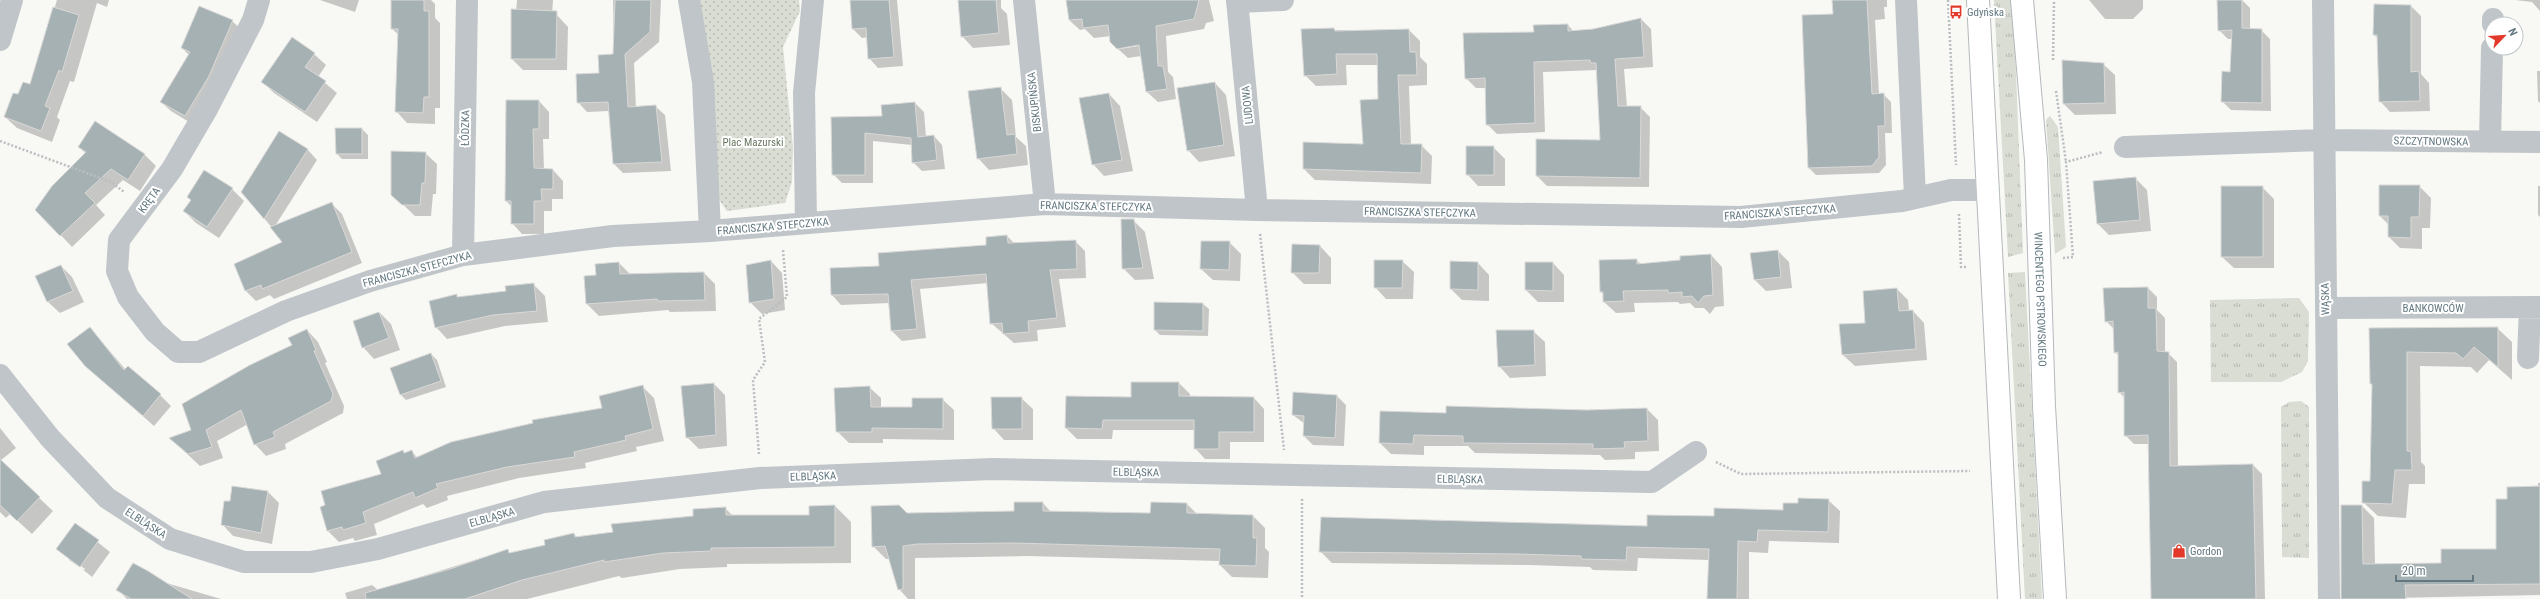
<svg xmlns="http://www.w3.org/2000/svg" width="2540" height="599" font-family="'Roboto Condensed',sans-serif">
  <defs>
    <pattern id="grass-tufts" width="24" height="20" patternUnits="userSpaceOnUse"><rect width="24" height="20" fill="#d9ddd4"/><path d="M3 7l-1-3M5 7V3M7 7l1-3M15 17l-1-3M17 17v-4M19 17l1-3" fill="none" stroke="#b4b8b1"/></pattern>
    <pattern id="park-dots" width="8" height="8" patternUnits="userSpaceOnUse"><rect width="8" height="8" fill="#d9ddd4"/><path d="M2 2h.1M6 6h.1" fill="none" stroke="#b4b8b1" stroke-width="1.8" stroke-linecap="round"/></pattern>
  </defs>
  <rect width="100%" height="100%" fill="#f8f8f5"/>
  <!-- grass -->
  <path fill="url(#grass-tufts)" d="M1994,0H2012L2014,22L2023,253L2008,257Z
    M2050,116L2058,127L2066,247L2055,254L2046,120Z
    M2025,272L2042,599H2025L2008,273Z
    M2299,298L2309,312L2308,361L2302,372L2281,382H2211L2210,300Z
    M2301,401L2309,407V558L2282,557L2281,407L2289,402Z"/>
  <!-- park -->
  <path fill="url(#park-dots)" d="M698,0H799L800,11L783,47L793,147L792,182L785,203L727,211L717,197Z"/>
  <!-- shadow -->
  <path fill="#0003" fill-rule="evenodd" d="M57,0H109L107,7L97,3L74,82L70,81L57,117L60,120L52,142L17,128L5,117L18,96L30,86Z
    M320,0H359L355,12Z
    M392,0H431L435,4V18L440,23V108H435V124L407,123L396,111L399,35L392,29Z
    M517,0H553L552,15H557L568,27L567,70H523L512,59Z
    M613,0H661L659,42L634,63L636,108L655,106L665,115L671,171L623,173L614,164L609,111L587,112L578,102L614,55Z
    M851,0H897L903,66L878,68L869,58L868,37L862,38L853,29Z
    M959,0H1001V8L1007,14L1010,45L973,48L962,36Z
    M1067,0H1209L1214,21L1206,23L1204,29L1166,36L1168,72L1173,77L1176,99L1158,102L1147,92L1141,56L1128,58L1117,48L1111,36L1094,38L1085,29L1080,30L1069,20ZM1143,43L1144,45L1120,49V47Z
    M1833,0H1887V7H1884L1885,19L1875,20L1879,94H1883L1891,102L1892,133H1885L1886,165L1879,173L1816,175L1809,168L1834,15Z
    M2089,0H2143V9L2133,19H2105Z
    M2218,0H2242L2250,8V30H2261L2270,39L2271,111L2231,110L2222,101L2231,73L2232,39H2228L2219,30Z
    M2515,0H2540V11L2532,2Z
    M2411,6L2421,16V74L2429,83L2430,111L2390,112L2380,101L2379,39L2374,35Z
    M1641,19L1651,29L1653,67L1624,69L1627,107H1640L1650,117L1649,187L1547,186L1537,176L1601,141L1598,70L1543,72L1545,132L1497,134L1487,124L1486,88H1476L1466,78L1535,33L1568,25L1574,32L1594,30Z
    M232,21L242,30L194,125L171,111L161,102L189,55L182,48Z
    M1303,30H1409L1420,41V57L1427,64V85L1409,86L1411,145H1421L1432,156L1431,184L1315,180L1304,169L1364,145L1379,100L1378,65H1346L1347,85L1316,86L1305,75Z
    M292,39L314,54L326,65L318,77L337,93L317,122L274,93L263,82Z
    M2103,64L2115,75L2116,114L2075,115L2064,104Z
    M2537,71H2540V103L2538,101Z
    M1215,83L1226,95L1235,156L1199,162L1188,150Z
    M1000,88L1012,100L1016,137L1026,146L1028,165L989,170L978,158Z
    M1109,94L1120,106L1133,171L1104,176L1093,164Z
    M539,101L549,112V139H543L544,170H553L563,181V199H552V211H544V234H522L512,223V207L506,201Z
    M915,103L924,112L926,137L934,136L942,145L945,169L922,171L913,162L912,145L873,141V183H842L833,174L832,118L883,117Z
    M95,122L145,155L156,166L140,191L123,180L96,205L105,215L72,247L37,210L86,154L79,147Z
    M362,129L368,135V159H342L336,153Z
    M279,132L308,150L317,160L275,226L331,203L342,214L362,263L274,299L270,295L256,301L246,291L284,242L242,192Z
    M1493,147L1505,159V186H1478L1467,174Z
    M425,153L437,164L436,194H433L431,216H415L392,194Z
    M205,171L232,189L244,201L219,238L196,223L184,211L192,200Z
    M2135,178L2147,190L2151,231L2109,235L2098,224Z
    M2419,186L2431,198L2430,228H2422V249L2400,248L2389,237V225L2380,216Z
    M2538,186H2540V217L2538,215Z
    M2262,187L2274,199V268H2234L2222,257Z
    M1133,220L1145,232L1154,279L1135,280L1123,268Z
    M1007,236L1015,244L1075,241L1085,251L1086,278L1059,279L1066,327L1037,330L1038,341L1014,343L991,323L988,283L920,289L926,338L902,341L892,331L890,303L841,305L832,295L880,267L988,246Z
    M1229,242L1241,254L1240,281L1213,280L1201,269Z
    M1293,245L1320,246L1331,258V284H1304L1292,272Z
    M1778,251L1789,262L1792,288L1766,291L1755,280Z
    M1711,255L1722,267L1724,306L1715,307L1710,314L1704,308H1695L1690,303L1680,304L1678,302L1634,303L1635,312L1616,313L1604,302V295L1601,292L1636,260L1641,264L1681,261Z
    M771,261L782,273L785,310L762,314L750,302Z
    M1402,261L1414,272L1413,299H1386L1375,287Z
    M619,263L631,275L704,273L715,284L716,311L670,312L668,310L599,316L587,304L585,277L597,276Z
    M1478,263L1489,275V301L1462,300L1451,289Z
    M1526,263H1553L1564,275V302H1538L1526,290Z
    M61,266L72,277L84,302L60,313L48,302L37,277Z
    M533,284L545,296L548,322L505,326L447,339L436,327L456,295L458,297L507,292Z
    M2148,288L2157,297V310L2165,318V353H2168L2177,362L2178,467L2253,465L2262,474L2265,599H2152L2149,444H2134L2125,435V398L2119,392V356L2115,352V330L2106,321Z
    M1897,289L1908,300L1909,311H1913L1924,323L1927,360L1855,366L1843,355L1866,324Z
    M1203,304L1209,309L1208,336L1160,335L1155,330Z
    M380,313L391,324L400,350L374,359L363,347L354,321Z
    M90,328L126,370L160,395L171,406L154,426L85,365Z
    M2497,328L2512,342V380L2489,360L2477,373L2471,367L2420,366L2421,462L2425,466V484H2409L2406,518L2378,516L2363,502L2371,482L2373,386L2371,384L2370,329Z
    M307,330L318,342L327,362L325,363L344,406L343,413L285,444L286,449L266,456L255,444L248,424L217,441L223,458L200,466L171,439L192,431L293,345Z
    M1533,331L1545,342L1546,376L1510,378L1499,366Z
    M431,354L437,360L446,387L406,400L401,395Z
    M1132,383H1179L1190,394V397L1254,398L1264,409V442H1230V459H1205L1195,448V430H1113L1112,439H1077L1066,428L1132,398Z
    M714,384L725,395L727,446L699,449L687,437Z
    M642,386L654,398L664,441L636,447L637,451L585,463L586,468L519,478L447,496L448,500L427,508L423,504L374,524L377,535L355,541L353,538L339,542L328,531L383,475L403,451L405,454L411,451L418,458L604,409Z
    M869,387L881,398V408H913L942,399L954,410V440L883,439V443H849L837,431Z
    M1337,396L1346,405L1344,446L1313,445L1304,436L1305,424L1293,415Z
    M1021,398L1033,409V440H1004L993,428Z
    M1647,409L1658,420L1659,451L1635,452V459L1605,460L1600,455L1475,453L1468,446H1424V455L1391,454L1380,443L1447,414Z
    M0,428L16,448L0,461L53,511L32,534L10,514L6,518L0,512Z
    M2538,483H2540V595L2342,599L2362,506L2374,518L2375,565L2442,564L2497,550L2508,500L2538,487Z
    M268,492L279,503L272,544L233,536L222,524L230,502Z
    M1828,500L1840,511L1839,543L1769,541L1768,553L1749,552V599H1708L1709,560L1638,558L1637,571L1593,570L1590,567L1530,565L1332,563L1320,551L1648,527L1784,511L1799,504Z
    M1043,503L1051,512L1151,514L1187,504L1197,514L1253,516L1265,528V548L1269,552L1268,578L1232,577L1220,565V561L1027,556L915,558V599H908L899,589L890,559H886L873,546L907,514L1015,512Z
    M835,506L851,522V563L727,564V567L680,569L622,578L619,576L527,599H347L345,593L372,585L378,590L507,550L511,554L546,545L574,534L578,538L614,533L612,525L694,517L725,508L733,516H810Z
    M75,524L110,552L92,577L58,549ZM69,557L85,569L84,570L69,560Z
    M163,582L221,599H127L118,590Z"/>
  <!-- building -->
  <path fill="#a6b1b4" stroke="#dad9d8" d="M391,0H424V11H429V97H424L423,113L395,112L398,29H391Z
    M615,0H651L650,32L625,54L628,107L656,105L662,162L613,164L608,102L577,103L576,74L599,73L598,55L613,54Z
    M850,0H889L894,57L868,59L866,28L852,29Z
    M958,0H996L999,33L961,37Z
    M1066,0H1199L1194,19L1156,26L1158,66H1163L1167,89L1146,92L1139,45L1117,49L1110,42L1108,25L1083,28L1082,19L1069,20Z
    M1832,0H1867L1872,94L1884,93L1885,126H1878L1879,157L1872,166L1808,168L1802,15L1833,14Z
    M2217,0H2242V28L2262,29V103L2221,102L2222,71L2230,72L2232,30L2218,31Z
    M2374,4L2411,5V72L2419,71L2420,101L2379,102L2377,35H2373Z
    M199,6L233,20L209,76L185,116L160,102L190,52L181,48Z
    M53,7L79,15L62,72L59,70L45,106L50,108L41,131L4,117L13,93L18,94L23,82L30,84Z
    M511,9L557,11L556,59H511Z
    M1641,18L1644,57L1615,59L1618,106H1641L1640,178L1536,176V139L1600,140L1596,63H1591L1590,60L1534,62L1535,123L1486,125L1485,78L1465,79L1463,33L1534,32L1533,25L1568,24V31L1593,29Z
    M1334,28L1335,31L1409,29L1410,52H1416L1417,75H1398L1401,144H1422L1421,173L1303,169V142L1363,144L1360,100L1378,99L1377,54H1336L1337,74L1304,76L1301,29Z
    M292,37L315,53L305,67L326,81L305,112L261,82Z
    M2062,60L2104,63L2105,103L2063,104Z
    M1215,82L1224,145L1187,151L1177,88Z
    M1001,87L1007,135L1015,134L1017,154L977,159L968,91Z
    M1109,93L1122,160L1092,165L1079,98Z
    M506,100H539V129H533L534,168L553,169V189H541L542,201H534V224H511V201H505Z
    M915,102L918,137L934,135L937,160L912,163L911,138L865,133V175H832L831,117L882,116L881,105Z
    M95,121L145,154L128,180L111,169L85,193L95,203L60,236L35,210L52,186L86,152L78,147Z
    M335,128H362V154H336Z
    M279,131L308,149L264,219L241,192Z
    M1466,146H1494V175H1466Z
    M391,151L426,152L425,183H422L420,205H402L391,195Z
    M204,170L233,188L207,227L183,211L191,200L187,197Z
    M2136,177L2140,220L2097,224L2093,181Z
    M2379,185H2420L2419,217H2411V238L2388,237V216H2379Z
    M2221,186H2263V257H2221Z
    M332,202L352,252L262,289L261,285L245,291L234,264L282,242L270,227Z
    M1121,219H1134L1143,268L1122,269Z
    M1007,235L1008,243L1076,240L1077,269L1050,270L1057,318L1028,321L1029,332L1003,334L1002,323L990,324L986,274L911,280L917,329L891,331L888,294L831,295L830,268L879,266L878,253L986,245V237Z
    M1201,241H1230L1229,270L1200,269Z
    M1292,244L1320,245L1319,273H1291Z
    M1778,250L1781,277L1754,280L1750,253Z
    M1711,254L1713,295L1704,296L1698,303L1692,296L1682,297V292L1668,293V290L1623,291L1624,301L1603,302V292H1600L1599,260L1637,259V264L1680,260V256Z
    M771,260L774,299L749,303L746,265Z
    M1374,260H1403L1402,288H1374Z
    M1450,261L1478,262V290L1450,289Z
    M619,262L620,274L704,272L705,300L658,301L657,299L586,304L584,276L596,275L595,264Z
    M1525,262H1553V291L1525,290Z
    M61,265L73,291L47,302L35,276Z
    M534,283L537,311L493,315L435,328L429,301L457,294V297L506,291L505,286Z
    M2148,287V308H2156L2157,351L2169,352L2170,466L2253,464L2256,599H2151L2148,435L2124,436V392L2118,393V352L2114,353L2113,321L2105,322L2103,288Z
    M1897,288L1899,311L1913,310L1916,349L1842,355L1839,324L1865,323L1863,291Z
    M1154,302L1203,303V331L1154,330Z
    M379,312L389,338L362,348L353,321Z
    M90,327L124,370L128,366L161,394L143,416L85,366L67,344Z
    M2498,327V367L2474,347L2463,359L2456,353L2407,352V451H2411L2412,470H2395L2392,504L2362,503V481H2370L2372,384H2370L2369,328Z
    M307,329L316,350L314,351L333,394L331,401L273,432L275,437L254,445L241,410L206,430L212,447L188,454L169,438L191,430L182,404L250,365L292,345L288,338Z
    M1496,330H1534L1535,365L1498,367Z
    M431,353L441,381L400,395L390,368Z
    M1131,382H1179V396L1254,397V432H1219V449H1194V420H1103L1102,429L1065,428L1066,396L1131,397Z
    M714,383L716,435L686,438L681,386Z
    M643,385L653,429L625,436L626,440L574,452L575,457L507,467L436,484L438,488L415,498L413,492L363,512L366,523L343,530L342,527L327,531L320,507L325,505L321,491L381,474L376,461L403,450L404,453L412,450L415,458L451,442L533,423L532,420L602,408L599,396Z
    M870,386L871,407H912V398H943V429L872,428V432H836L834,388Z
    M1293,392L1337,395L1335,438L1303,436L1304,416L1292,415Z
    M991,397H1022V429H992Z
    M1446,406L1587,410L1647,408L1648,441L1624,442L1625,448L1593,449V444L1463,443V436L1414,435L1413,444L1379,443L1380,411L1446,413Z
    M0,459L40,497L17,521L0,505Z
    M232,486L268,491L261,533L221,525L224,501H230Z
    M2540,486V584L2405,585L2406,599H2341V505H2362L2363,564L2441,563V549H2496V499H2507V487Z
    M1798,498L1829,499L1828,532L1758,530L1757,542L1738,541L1737,599H1707L1709,549L1627,547L1626,560L1581,559V556L1518,554L1319,552L1321,517L1647,526V515L1714,516V508L1783,510V503H1798Z
    M1014,502H1043V511L1150,513L1151,502L1187,503V513L1253,515V538H1257L1256,566L1219,565L1220,549L1014,543L917,544L903,546V589L898,590L885,546L872,547L871,506L899,505L907,513L1014,511Z
    M835,505V547L711,548V551L663,553L604,562V560L522,580L465,599H366L365,593L450,569L508,549L509,553L545,545L544,540L574,533L575,537L613,532L611,524L693,516V509L726,507V515H809V506Z
    M75,523L99,540L80,567L56,549Z
    M133,563L148,571L192,599H131L116,590Z"/>
  <g fill="none" stroke-linecap="round" stroke-linejoin="round">
    <!-- major casing -->
    <g stroke="#b3b9bc" stroke-width="24">
      <g id="major">
        <path d="M1978,0L2009,599"/>
        <path id="s1" d="M2022,0L2036,160L2044,406L2055,599"/>
      </g>
    </g>
    <!-- path -->
    <path stroke="#b9bec0" stroke-width="2.5" stroke-dasharray="2 2" stroke-linecap="butt" d="M1948,0L1956,165
      M2053,60L2054,0
      M2056,91L2066,162
      M0,141L111,182L124,192
      M1959,214L1961,267H1967
      M1260,234L1284,450
      M2063,258L2073,257L2066,162L2103,152
      M759,454L753,380L765,362L759,319L787,297L783,250
      M1716,462L1741,474L1970,471
      M1302,499V599"/>
    <!-- minor -->
    <path stroke="#bfc5c8" stroke-width="22" d="M259,0L253,20L207,109L172,169L119,240L117,271L128,297L155,332L178,352H199L286,311L370,281L463,255L613,236L710,231L1045,204L1257,210L1741,217L1902,201L1951,190H1989
      M689,0L703,82L710,231
      M1024,0L1045,204
      M1237,0L1257,210
      M1906,0L1915,197
      M2323,0L2329,599
      M1237,2L1283,0
      M2493,24V19
      M0,40L12,0
      M2490,142L2492,48
      M2125,147L2322,140L2540,142
      M806,223L804,93L813,0
      M463,255L467,0
      M2326,308L2540,307
      M2528,358L2530,307
      M0,375L50,438L107,498L170,539L244,562H311L378,549L544,502L760,478L993,469L1652,482L1696,452"/>
    <!-- major -->
    <use href="#major" stroke="#fff" stroke-width="22"/>
  </g>
  <!-- icons -->
  <defs>
    <g id="bus-bare" transform="scale(1.08)"><path d="M-5-6H5V4H4V6H2V4H-2V6H-4V4H-5ZM-3.5-4V0h7V-4ZM-3.5 1.2v1.5H-2V1.2ZM2 1.2v1.5H3.5V1.2Z" fill="#e2392b" stroke="#fff" stroke-width="2.5" paint-order="stroke"/></g>
    <g id="shop-bare" transform="scale(1.08)"><path d="M-5-2.5h2.3a2.7 3.5 0 0 1 5.4 0H5L5.5 6h-11ZM-1.5-2.5h3a1.5 2.3 0 0 0-3 0Z" fill="#e2392b" stroke="#fff" stroke-width="2.5" paint-order="stroke"/></g>
  </defs>
  <g fill-rule="evenodd">
    <use href="#bus-bare" x="1956" y="12"/>
    <use href="#shop-bare" x="2179" y="551"/>
  </g>
  <g text-anchor="middle" stroke-width="4" stroke-linejoin="round" paint-order="stroke">
    <!-- poi labels -->
    <g font-size="11" fill="#637880" stroke="#fff" text-anchor="start">
      <text x="1967" y="16">Gdyńska</text>
      <text x="2190" y="555">Gordon</text>
    </g>
    <!-- street labels -->
    <g font-size="11" fill="#637880" stroke="#fff">
      <text transform="translate(1034 102) rotate(-96)" y="4">BISKUPIŃSKA</text>
      <text transform="translate(1247 105) rotate(-96)" y="4">LUDOWA</text>
      <text transform="translate(465 128) rotate(-89)" y="4">ŁÓDZKA</text>
      <text transform="translate(2431 141) rotate(1)" y="4">SZCZYTNOWSKA</text>
      <text transform="translate(149 200) rotate(-54)" y="4">KRĘTA</text>
      <text transform="translate(1096 206) rotate(1)" y="4">FRANCISZKA STEFCZYKA</text>
      <text transform="translate(1420 212) rotate(1)" y="4">FRANCISZKA STEFCZYKA</text>
      <text transform="translate(1780 212) rotate(-4)" y="4">FRANCISZKA STEFCZYKA</text>
      <text transform="translate(773 226) rotate(-5)" y="4">FRANCISZKA STEFCZYKA</text>
      <text transform="translate(417 269) rotate(-15)" y="4">FRANCISZKA STEFCZYKA</text>
      <text dy="4" stroke="none"><textPath href="#s1" startOffset="300">WINCENTEGO PSTROWSKIEGO</textPath></text>
      <text transform="translate(2325 299) rotate(-91)" y="4">WĄSKA</text>
      <text x="2433" y="312">BANKOWCÓW</text>
      <text transform="translate(1136 472) rotate(1)" y="4">ELBLĄSKA</text>
      <text transform="translate(813 476) rotate(-2)" y="4">ELBLĄSKA</text>
      <text transform="translate(1460 479) rotate(1)" y="4">ELBLĄSKA</text>
      <text transform="translate(492 517) rotate(-16)" y="4">ELBLĄSKA</text>
      <text transform="translate(146 523) rotate(33)" y="4">ELBLĄSKA</text>
    </g>
    <!-- park labels -->
    <g font-size="11" fill="#697862" stroke="#fff">
      <text x="753" y="146">Plac Mazurski</text>
    </g>
  </g>
  <!-- north arrow -->
  <g transform="translate(2504 36) rotate(65)"><circle r="19" fill="#ffffff" stroke="#c1c9cc"/>
  <path d="M0-3L7 15L0 10L-7 15Z" fill="#e2392b"/>
  <text y="-6" font-size="11" font-weight="bold" text-anchor="middle" fill="#637880">N</text>
  </g>
  <!-- scale -->
  <path d="M2396 575v6h77v-6" fill="none" stroke="#637880" stroke-width="2"/>
  <text x="2402" y="575" font-size="12" fill="#637880" stroke="#ffffff" stroke-width="3" paint-order="stroke">20 m</text>
</svg>
